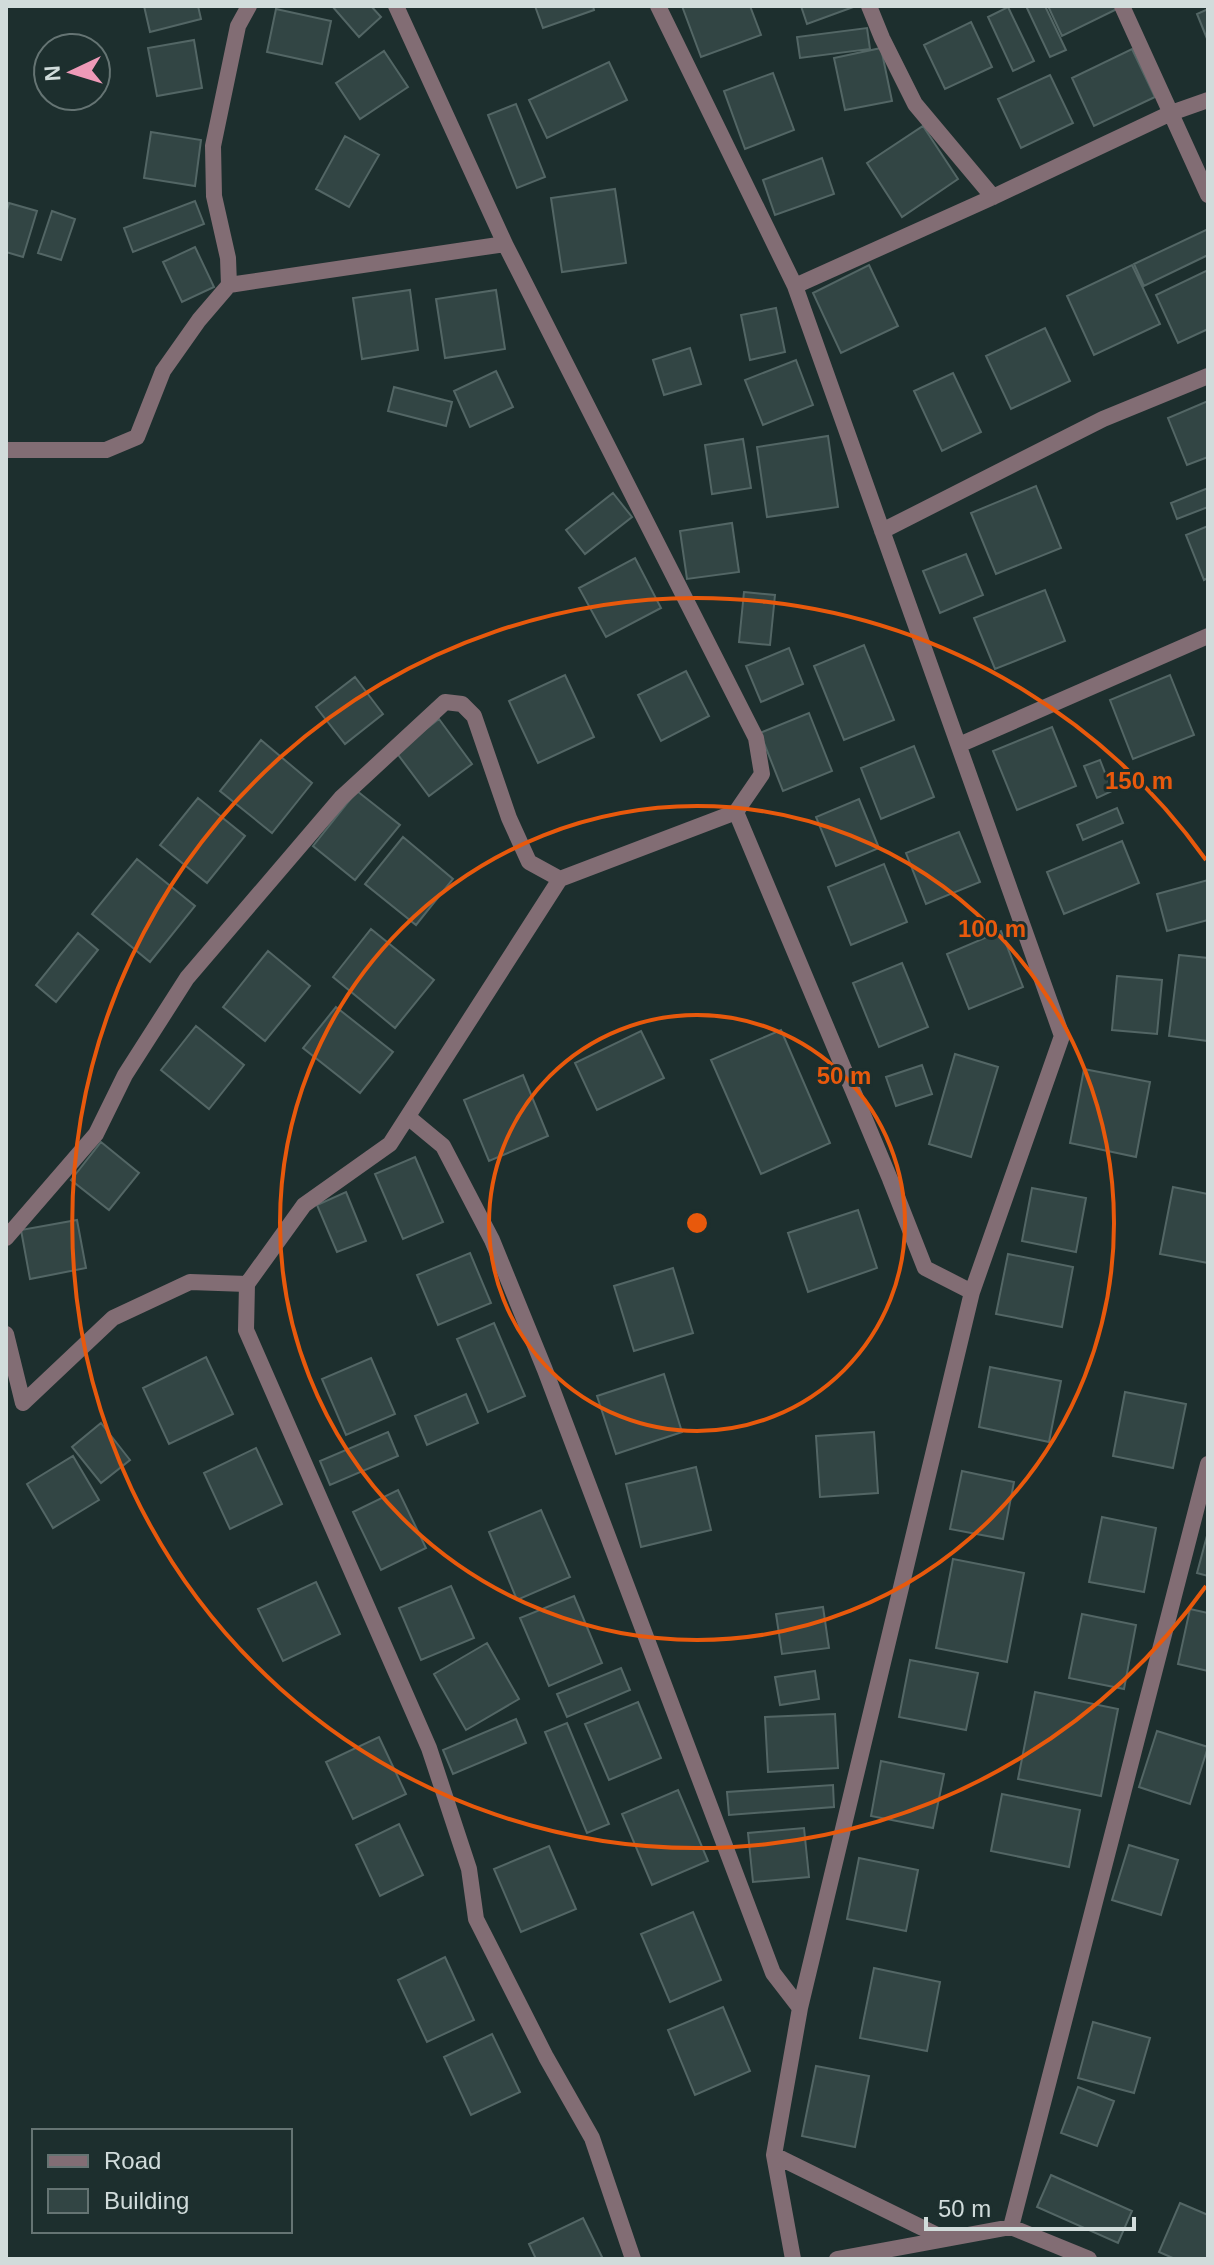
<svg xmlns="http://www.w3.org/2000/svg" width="1214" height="2265" font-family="Helvetica,sans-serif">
  <rect width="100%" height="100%" fill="#1d2f2e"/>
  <!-- building -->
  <path fill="#324544" stroke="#536665" stroke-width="2" d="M144,6H198L201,19L150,32Z
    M332,6H371L381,17L359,37Z
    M535,6H593L594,10L543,28Z
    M682,6H750L761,35L701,57Z
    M801,6H856L807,24Z
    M1026,6H1045L1066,50L1050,57Z
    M1048,6H1118L1119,8L1062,36Z
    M1008,7L1034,61L1013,71L988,17Z
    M276,9L331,21L322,64L267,52Z
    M1208,9V41L1197,14Z
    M971,22L992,67L945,89L924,45Z
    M867,28L870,49L800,58L797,37Z
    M194,40L202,88L157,96L148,48Z
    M881,48L892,101L845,110L834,58Z
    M1132,49L1155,97L1094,126L1072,78Z
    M384,51L408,87L360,119L336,83Z
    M609,62L627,100L547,138L529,100Z
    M773,73L794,130L745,149L724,91Z
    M1050,75L1073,123L1021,148L998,99Z
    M516,104L545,177L517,188L488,115Z
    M923,126L958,179L902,217L867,163Z
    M151,132L201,140L195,186L144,178Z
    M345,136L379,155L349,207L316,189Z
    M822,158L834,194L775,215L763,180Z
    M615,189L626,263L562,272L551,198Z
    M195,201L204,224L133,252L124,228Z
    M9,203L37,211L23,257L6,252V214Z
    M52,211L75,219L61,260L38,253Z
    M1208,229V255L1144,286L1134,264Z
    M195,247L214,287L182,302L163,262Z
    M869,265L898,326L841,353L813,293Z
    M1132,265L1160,324L1094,355L1067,296Z
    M1208,270V329L1178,343L1156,295Z
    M410,290L418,350L362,359L353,298Z
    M496,290L505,349L445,358L436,299Z
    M776,308L785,352L750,360L741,315Z
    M1045,328L1070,381L1011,409L986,356Z
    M690,348L701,384L664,395L653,360Z
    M796,360L813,405L763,425L745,380Z
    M496,371L513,407L470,427L454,391Z
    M953,373L981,432L942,451L914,391Z
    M394,387L452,402L446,426L388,411Z
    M1208,401V457L1187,465L1168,418Z
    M828,436L838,507L767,517L757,447Z
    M743,439L751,488L712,494L705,445Z
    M1036,486L1061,548L996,574L971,513Z
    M1208,488V507L1177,519L1171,503Z
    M613,493L632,517L585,554L566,530Z
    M732,523L739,572L687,579L680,531Z
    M1208,526V578L1204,580L1186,535Z
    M966,554L983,595L940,613L923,571Z
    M635,558L661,608L606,637L579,588Z
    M1045,590L1065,641L995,669L974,618Z
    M744,592L775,595L770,645L739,642Z
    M864,645L894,720L844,740L814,666Z
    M789,648L803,684L761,702L746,666Z
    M686,671L709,716L661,741L638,695Z
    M565,675L594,737L538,763L509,701Z
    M1170,675L1194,735L1133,759L1110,700Z
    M355,677L383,714L345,744L316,707Z
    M809,713L832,771L783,791L760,733Z
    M439,719L472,764L429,796L396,752Z
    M1052,727L1076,786L1017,810L993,751Z
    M261,740L312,783L272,833L220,791Z
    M914,746L934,797L881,819L861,768Z
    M1100,760L1112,791L1097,798L1084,766Z
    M357,791L400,825L355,880L313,846Z
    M198,798L245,836L207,883L160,845Z
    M859,799L879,848L836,866L816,817Z
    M1117,808L1123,823L1083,840L1077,825Z
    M959,832L980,882L926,904L906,853Z
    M403,837L453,879L416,925L365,884Z
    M1122,841L1139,883L1064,914L1047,872Z
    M137,859L195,906L150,962L92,914Z
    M884,864L907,922L851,945L828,887Z
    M1208,880V920L1167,931L1157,894Z
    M371,929L434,980L395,1028L333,977Z
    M1001,931L1023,987L969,1009L947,954Z
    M78,933L98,950L56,1002L36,985Z
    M268,951L310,986L265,1041L223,1007Z
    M1179,955L1208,958V1041L1169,1036Z
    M902,963L928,1027L879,1047L853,983Z
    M1117,976L1162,980L1157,1034L1112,1030Z
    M336,1007L393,1052L360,1093L303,1048Z
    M196,1026L244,1065L209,1109L161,1070Z
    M781,1030L830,1143L761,1174L711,1060Z
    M641,1031L664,1078L597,1110L575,1063Z
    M955,1054L998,1067L971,1157L929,1144Z
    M922,1065L932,1094L896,1106L886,1077Z
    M1084,1069L1150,1082L1136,1157L1070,1143Z
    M523,1075L548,1136L489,1161L464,1100Z
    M101,1142L139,1173L109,1210L71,1180Z
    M415,1157L443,1222L403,1239L375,1174Z
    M1173,1187L1208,1194V1263L1160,1254Z
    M1032,1188L1086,1198L1076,1252L1022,1241Z
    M346,1192L366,1241L337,1252L317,1205Z
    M858,1210L877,1268L808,1292L788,1233Z
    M77,1220L86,1268L30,1279L21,1230Z
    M470,1253L491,1303L438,1325L417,1275Z
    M1008,1254L1073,1267L1062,1327L996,1314Z
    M673,1268L693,1333L634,1351L614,1286Z
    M494,1323L525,1396L488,1412L457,1339Z
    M206,1357L233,1414L169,1444L143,1388Z
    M371,1358L395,1414L346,1435L322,1379Z
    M990,1367L1061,1381L1049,1442L979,1427Z
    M664,1374L682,1432L616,1454L597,1396Z
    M1125,1392L1186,1404L1173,1468L1113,1456Z
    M466,1394L478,1423L427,1445L415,1416Z
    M101,1423L130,1460L101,1483L72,1447Z
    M388,1432L398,1456L330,1485L320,1461Z
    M874,1432L878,1493L820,1497L816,1436Z
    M256,1448L282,1504L230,1529L204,1473Z
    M73,1456L99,1500L53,1528L27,1484Z
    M696,1467L711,1530L641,1547L626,1484Z
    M962,1471L1014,1482L1003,1539L950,1529Z
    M398,1490L426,1548L381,1570L353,1512Z
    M541,1510L570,1577L517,1600L489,1532Z
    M1102,1517L1156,1528L1144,1592L1089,1582Z
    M1208,1532V1576L1197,1573Z
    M953,1559L1024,1573L1007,1662L936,1648Z
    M316,1582L340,1634L283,1661L258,1609Z
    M451,1586L474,1638L421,1660L399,1608Z
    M574,1596L602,1663L549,1686L520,1618Z
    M823,1607L829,1648L782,1654L776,1614Z
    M1190,1609L1208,1613V1671L1178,1664Z
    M1082,1614L1136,1625L1124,1689L1069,1678Z
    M487,1643L519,1699L466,1730L434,1674Z
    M910,1660L978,1673L966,1730L899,1717Z
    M621,1668L630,1690L567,1717L557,1694Z
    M815,1671L819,1699L780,1705L775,1677Z
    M1035,1692L1118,1709L1101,1796L1018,1779Z
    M638,1702L661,1758L609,1780L585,1724Z
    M835,1714L838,1768L768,1772L765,1717Z
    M516,1719L526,1743L453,1774L443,1750Z
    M567,1723L609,1824L587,1833L545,1732Z
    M1157,1731L1208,1747L1190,1804L1139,1787Z
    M379,1737L406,1794L353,1819L326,1762Z
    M881,1761L944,1774L933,1828L871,1816Z
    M833,1785L834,1807L729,1815L727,1792Z
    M678,1790L708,1861L652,1885L622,1814Z
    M1002,1794L1080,1810L1069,1867L991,1851Z
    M399,1824L423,1875L380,1896L356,1845Z
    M804,1828L809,1877L753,1882L748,1833Z
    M1129,1845L1178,1860L1161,1915L1112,1900Z
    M549,1846L576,1909L521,1932L494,1869Z
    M859,1858L918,1870L906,1931L847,1919Z
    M693,1912L721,1980L670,2002L641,1934Z
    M445,1957L474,2020L427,2042L398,1980Z
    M874,1968L940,1982L927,2051L860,2038Z
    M723,2007L750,2071L695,2095L668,2030Z
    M1093,2022L1150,2038L1134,2093L1078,2078Z
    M492,2034L520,2092L471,2115L444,2057Z
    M816,2066L869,2076L855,2147L802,2136Z
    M1078,2087L1114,2101L1097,2146L1061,2133Z
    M1051,2175L1132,2211L1118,2243L1037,2207Z
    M1180,2203L1208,2215V2259H1175L1159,2252Z
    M583,2218L603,2259H536L529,2244Z"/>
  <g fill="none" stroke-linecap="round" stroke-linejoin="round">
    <!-- street -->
    <path stroke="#826d74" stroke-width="16" d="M396,6L505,244L756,738L762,774L736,812L560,879L390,1144L304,1205L247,1284L246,1330L429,1748L469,1869L476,1919L546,2057L592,2138L633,2259
      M658,6L795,286L1062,1036L972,1292L800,2008L774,2155L793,2259
      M869,6L882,38L915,104L993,197
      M1122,6L1208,195
      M229,285L505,244
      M795,286L993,197L1171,113L1208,100
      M6,450H106L137,437L163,371L199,320L229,285L228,258L214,196L213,146L238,26L249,6
      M882,531L1103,419L1208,376
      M959,745L1208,636
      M736,812L890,1179L925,1268L972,1292
      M408,1117L443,1146L492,1240L545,1370L773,1973L800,2008
      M6,1238L96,1134L125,1075L187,978L341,798L445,702L462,704L474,716L509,818L529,862L560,879
      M6,1334L23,1403L113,1318L190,1282L247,1284
      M774,2155L945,2239
      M1011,2227L1208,1464
      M837,2259L1011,2227L1089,2259"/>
  </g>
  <!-- distance rings -->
  <g fill="none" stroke="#e8590c" stroke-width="4">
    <circle cx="697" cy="1223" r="208"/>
    <circle cx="697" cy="1223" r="417"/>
    <path d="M1206 1586A625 625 0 1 1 1206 860"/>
  </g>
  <circle cx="697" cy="1223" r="12" fill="#e8590c" stroke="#1d2f2e" stroke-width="4"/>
  <g font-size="24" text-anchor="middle" font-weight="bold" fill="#e8590c" stroke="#1d2f2e" stroke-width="6" stroke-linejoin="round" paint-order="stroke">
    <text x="1139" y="789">150 m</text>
    <text x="992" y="937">100 m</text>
    <text x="844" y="1084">50 m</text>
  </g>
  <!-- border -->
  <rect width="1214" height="2265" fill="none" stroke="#d1dcdb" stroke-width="16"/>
  <!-- legend -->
  <rect x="32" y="2129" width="260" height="104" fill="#1d2f2e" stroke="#657473" stroke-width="2"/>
  <rect x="48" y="2155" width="40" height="12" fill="#826d74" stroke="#657473" stroke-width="2"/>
  <text x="104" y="2169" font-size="24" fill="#d1dcdb">Road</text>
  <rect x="48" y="2189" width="40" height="24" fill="#324544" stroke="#657473" stroke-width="2"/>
  <text x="104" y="2209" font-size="24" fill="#d1dcdb">Building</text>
  <!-- north arrow -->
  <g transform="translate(72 72) rotate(266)"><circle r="38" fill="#1d2f2e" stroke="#657473" stroke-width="2"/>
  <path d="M0-6L14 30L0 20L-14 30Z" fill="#ef9ab8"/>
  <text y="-12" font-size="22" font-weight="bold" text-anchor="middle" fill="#d1dcdb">N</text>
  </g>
  <!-- scale -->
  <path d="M926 2217v12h208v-12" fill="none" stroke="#d1dcdb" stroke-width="4"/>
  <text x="938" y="2217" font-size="24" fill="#d1dcdb" stroke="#1d2f2e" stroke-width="6" paint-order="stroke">50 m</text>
</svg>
